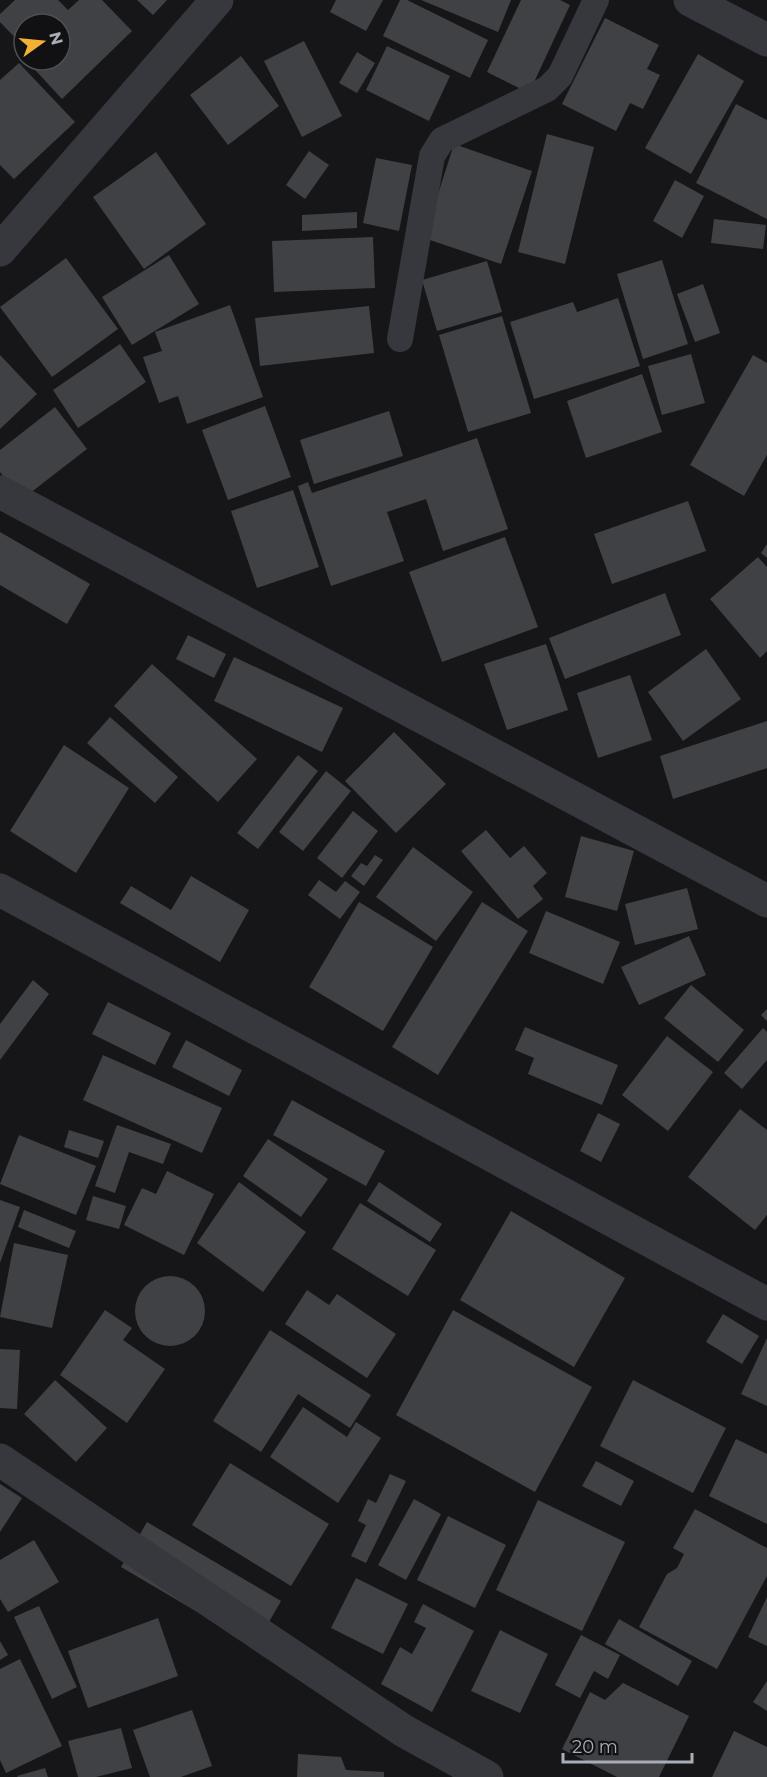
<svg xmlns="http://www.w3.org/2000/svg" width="767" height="1777" font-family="Montserrat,sans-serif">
  <rect width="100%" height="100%" fill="#161618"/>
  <!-- building -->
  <path fill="#404145" d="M15,0H58L68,10L79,0H102L132,31L62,99L26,60H60V24H24V47L0,22V14Z
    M137,0H167L153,15Z
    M336,0H383L366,31L330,12Z
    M400,0H407L488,40L470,78L383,36Z
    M421,0H511L498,32Z
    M521,0H560L570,5L529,93L487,72Z
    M605,18L659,45L647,69L660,75L643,109L630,103L616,131L562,104Z
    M304,41L342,116L302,137L264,61Z
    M387,46L450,76L429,121L366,90Z
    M357,52L375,63L357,93L339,83Z
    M698,54L744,81L691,174L645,148Z
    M241,56L279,106L228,145L190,95Z
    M19,63L75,122L14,179L0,165V80Z
    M736,104L767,120V219L696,183Z
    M547,134L594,147L565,264L518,252Z
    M454,144L532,171L501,264L424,238Z
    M309,151L329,165L305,199L286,185Z
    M156,152L206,224L144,269L93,197Z
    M376,158L412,165L399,231L363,223Z
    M675,180L704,196L682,238L653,221Z
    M357,212V228L302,231V215Z
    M714,219L766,225L763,249L711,243Z
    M373,237L375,288L274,292L272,241Z
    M169,255L199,304L132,345L102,297Z
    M66,258L118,329L52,377L0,307Z
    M662,260L688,344L643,359L617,274Z
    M487,261L502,312L437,331L422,280Z
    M703,284L720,333L695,342L677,294Z
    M618,298L640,366L534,399L510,322L573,302L577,312Z
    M230,305L263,397L187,424L178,396L159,403L143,357L162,351L155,332Z
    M369,306L374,353L260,366L255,318Z
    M502,316L531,413L468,432L439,335Z
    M120,344L146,382L78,428L53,390Z
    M691,354L705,403L662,415L648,366Z
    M0,355L37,394L0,429Z
    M753,355L767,363V455L744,496L690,465Z
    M642,374L662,432L586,458L567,401Z
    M265,406L291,477L228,500L202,430Z
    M55,407L87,449L21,500L0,472V450Z
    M389,411L403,456L314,484L300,440Z
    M477,438L508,529L443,551L426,499L387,512L404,561L331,586L298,486L308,482L312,493Z
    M293,490L319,567L257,588L231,511Z
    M688,501L706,551L612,584L594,534Z
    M0,532L90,584L67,624L0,585Z
    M505,537L538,627L442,662L409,572Z
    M767,544V558L761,553Z
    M758,557L767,567V651L760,658L710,599Z
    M665,593L681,635L565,679L549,638Z
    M188,635L226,654L214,678L176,659Z
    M546,644L568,710L507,730L484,664Z
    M706,649L741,699L683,741L648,692Z
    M234,657L343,708L322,752L214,701Z
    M152,664L257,759L218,802L114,706Z
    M630,675L652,740L598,758L577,693Z
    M110,717L178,777L155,803L87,743Z
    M767,721V768L673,799L660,756Z
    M394,732L446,784L396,833L345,781Z
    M64,745L129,788L76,873L10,831Z
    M298,755L318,771L258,849L237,833Z
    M326,771L351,791L303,851L279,832Z
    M353,811L378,831L342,878L317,858Z
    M486,830L510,858L524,846L547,873L533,886L543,899L518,919L461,851Z
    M581,836L634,851L617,911L565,897Z
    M413,847L473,892L436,941L376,897Z
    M375,855L383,860L364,886L351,876L361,863L367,866Z
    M191,876L249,910L220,962L120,903L131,886L171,910Z
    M319,880L336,892L345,881L360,892L340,919L308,895Z
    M687,888L698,929L635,945L625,904Z
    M359,902L433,947L383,1031L309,987Z
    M482,902L528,931L438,1075L392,1047Z
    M546,911L620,942L603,984L529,953Z
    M689,936L706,975L639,1005L621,967Z
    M33,980L49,994L0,1060V1024Z
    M691,985L744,1030L718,1062L664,1018Z
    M108,1002L171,1033L155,1065L92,1034Z
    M767,1009V1021L761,1015Z
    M525,1027L618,1065L602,1105L528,1074L534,1058L515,1050Z
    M763,1028L767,1032V1060L742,1089L724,1073Z
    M667,1036L713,1072L668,1131L622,1095Z
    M186,1040L242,1070L229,1096L172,1067Z
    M103,1055L222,1108L202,1153L83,1100Z
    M292,1100L385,1151L366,1186L273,1135Z
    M740,1109L767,1130V1215L755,1230L688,1177Z
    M598,1113L620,1124L601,1162L580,1151Z
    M117,1125L171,1144L163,1164L129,1152L115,1193L95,1186Z
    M69,1130L104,1141L98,1158L64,1147Z
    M19,1135L96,1166L76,1215L0,1184Z
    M268,1139L328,1179L301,1217L243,1176Z
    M167,1171L214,1194L184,1255L124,1225L142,1188L156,1194Z
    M239,1182L306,1232L263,1292L197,1243Z
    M379,1182L442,1224L430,1242L367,1201Z
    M93,1196L126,1206L119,1229L86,1220Z
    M0,1200L20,1207L0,1263Z
    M360,1203L436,1250L408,1296L332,1249Z
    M24,1210L76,1231L69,1248L18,1227Z
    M511,1211L625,1278L574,1367L460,1300Z
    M14,1243L68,1255L52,1328L0,1317Z
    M135 1311a35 35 0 1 1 70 0a35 35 0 1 1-70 0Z
    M307,1290L329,1305L337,1294L396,1334L367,1378L285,1324Z
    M105,1310L132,1328L123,1340L165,1369L127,1423L60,1375Z
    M453,1310L592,1387L535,1492L396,1415Z
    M723,1314L759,1336L742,1364L706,1342Z
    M270,1330L371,1395L350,1428L298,1394L261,1452L213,1421Z
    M767,1338V1406L741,1394Z
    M0,1349L20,1350L17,1409L0,1408Z
    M55,1380L107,1428L76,1462L24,1414Z
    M633,1380L726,1428L693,1493L600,1446Z
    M303,1407L347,1437L356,1422L381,1438L338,1503L270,1457Z
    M736,1439L767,1454V1524L709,1496Z
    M596,1461L634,1481L621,1506L582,1486Z
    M230,1463L329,1524L291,1586L192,1525Z
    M390,1474L406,1481L366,1563L351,1556L366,1525L358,1521L368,1499L376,1503Z
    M0,1484L22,1498L0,1532Z
    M414,1499L441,1514L406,1580L378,1565Z
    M538,1500L625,1542L582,1631L496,1590Z
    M695,1509L767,1548V1576L717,1669L639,1627L667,1574L677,1568L684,1554L673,1548Z
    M448,1516L506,1545L475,1608L417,1580Z
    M147,1522L281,1601L255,1646L121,1567Z
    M34,1540L59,1582L8,1612L0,1599V1560Z
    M356,1578L408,1604L383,1654L331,1628Z
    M767,1597V1646L748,1637Z
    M423,1604L474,1631L432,1712L381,1684L400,1647L412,1654L426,1628L414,1622Z
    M39,1606L77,1687L52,1699L14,1617Z
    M158,1618L178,1676L88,1708L68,1651Z
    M619,1619L692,1661L678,1686L605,1644Z
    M500,1630L548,1654L520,1713L471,1691Z
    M581,1635L620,1655L608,1679L594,1671L580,1698L555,1685Z
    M0,1641L8,1655L0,1660Z
    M20,1659L62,1746L6,1773L0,1760V1669Z
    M767,1681V1711L753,1702Z
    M623,1683L689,1716L659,1777H617L562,1749L590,1692L605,1700Z
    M192,1710L212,1766L181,1777H150L133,1730Z
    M121,1728L132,1768L96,1777H78L68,1741Z
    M734,1731L767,1747V1777H712Z
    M298,1754L341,1757L346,1770L384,1772V1777H297Z
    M45,1768L48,1777H18L17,1776Z"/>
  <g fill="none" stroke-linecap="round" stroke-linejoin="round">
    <!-- lane -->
    <path stroke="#37383d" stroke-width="26" d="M400,339L432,156L442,140L547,89L560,76L596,0"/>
    <!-- street -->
    <path stroke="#37383d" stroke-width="33" d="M690,0L767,40
      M0,250L217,0
      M0,492L767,901
      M0,890L767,1304
      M0,1460L404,1731L487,1777"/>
  </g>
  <!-- north arrow -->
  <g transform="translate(42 42) rotate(75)"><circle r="28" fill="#111113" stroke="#4d4f55" stroke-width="1.5"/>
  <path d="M0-4.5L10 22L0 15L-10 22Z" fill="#f2b134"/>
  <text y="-9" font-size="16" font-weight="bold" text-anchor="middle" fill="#a8adb8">N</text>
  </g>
  <!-- scale -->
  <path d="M563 1753v9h129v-9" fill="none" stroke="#a8adb8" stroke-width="3"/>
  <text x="572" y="1753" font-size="18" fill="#a8adb8" stroke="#111113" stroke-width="4.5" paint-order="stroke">20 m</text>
</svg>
